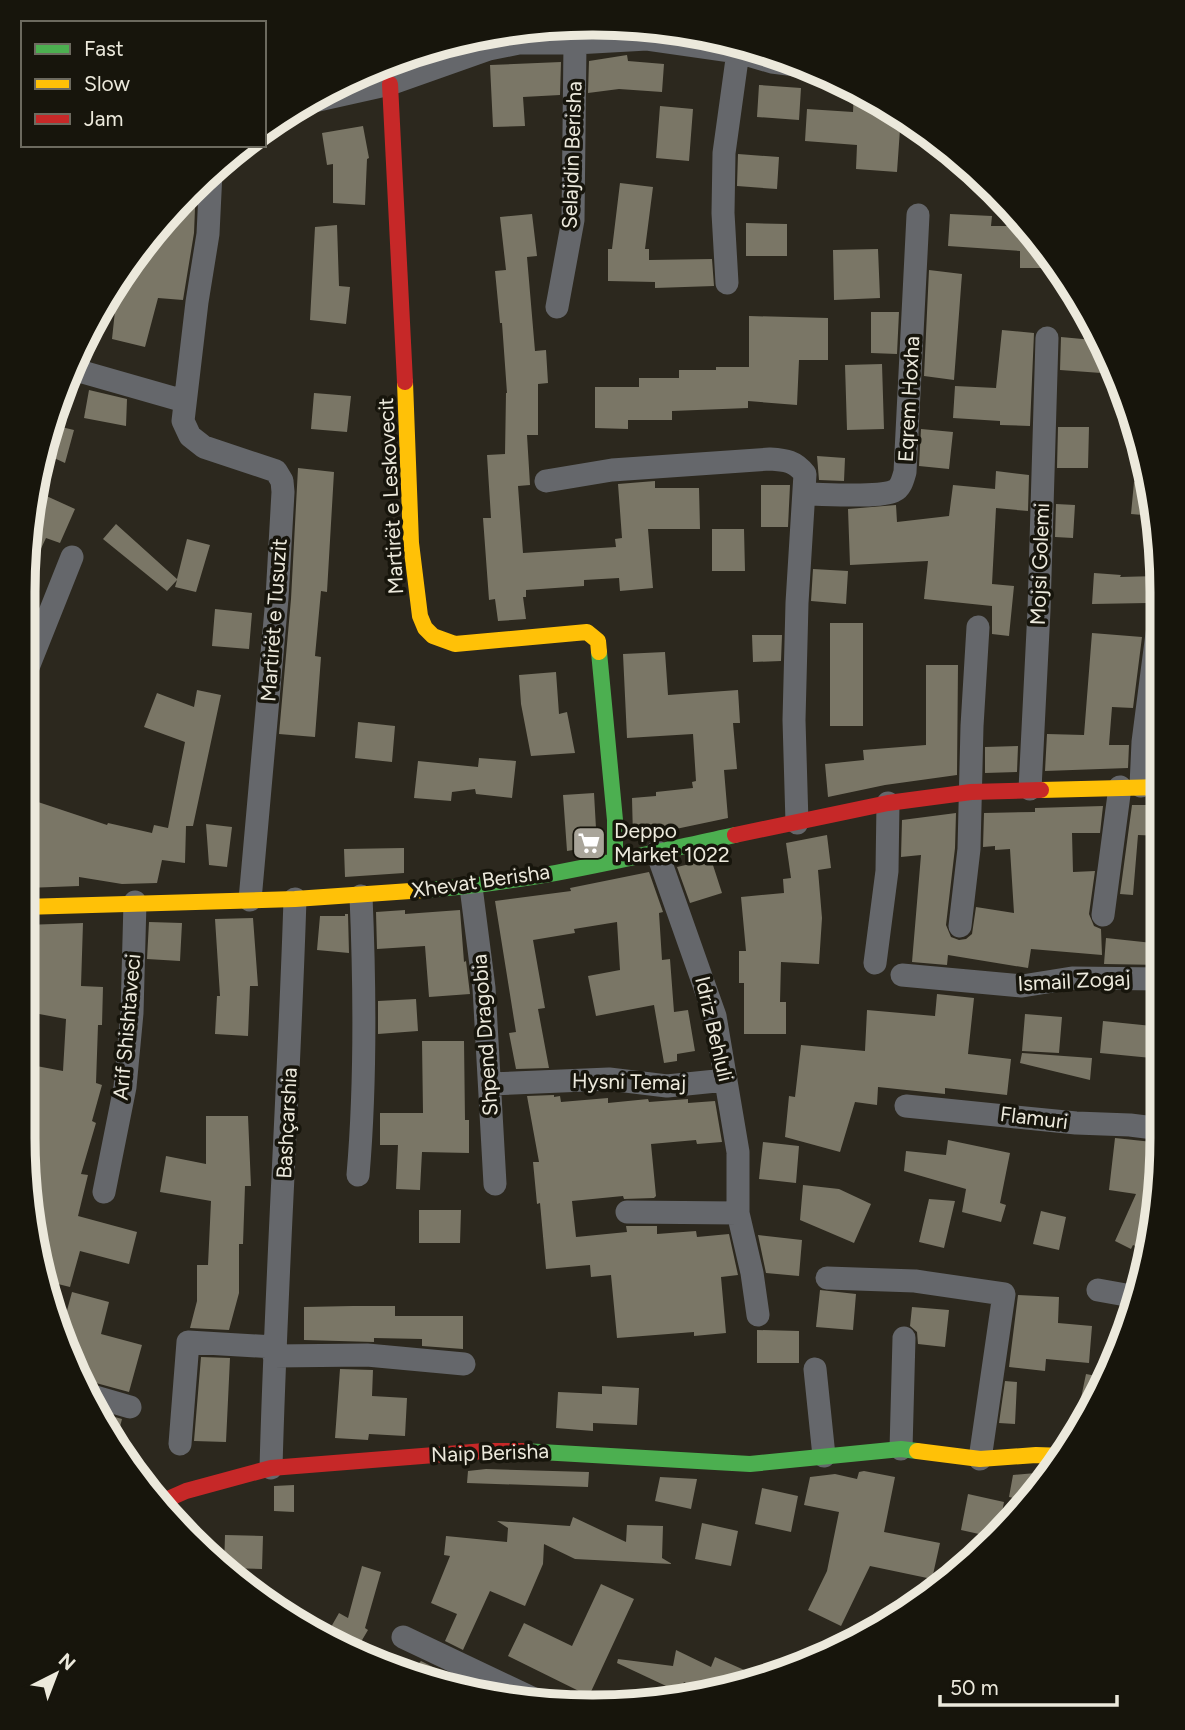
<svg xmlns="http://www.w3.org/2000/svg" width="1185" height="1730" font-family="Figtree,sans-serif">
  <rect width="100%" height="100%" fill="#2c281e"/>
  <!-- building -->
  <path fill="#7a7666" d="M627,55L628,61L664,64L662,92L619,89L588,93L589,61Z
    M561,62L560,95L523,97L525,126L493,127L490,65Z
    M759,85L801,88L799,120L757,117Z
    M854,90L901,115L897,172L856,169L857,145L805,141L807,109L853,112Z
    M660,106L693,109L689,161L656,158Z
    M363,126L369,158L367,159L365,205L333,203V164L327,165L322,133Z
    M738,154L779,157L777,189L737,186Z
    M620,183L653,187L645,249H649V260L712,259L714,286L655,288V282L608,281V249H612Z
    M196,184L194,233L183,300L158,298L145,347L112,339L117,292L152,242H163L165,224L190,189Z
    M532,214L537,256L527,257L535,351L546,350L548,383L538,384V435H527L530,485L518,486L523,553L616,547L615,539L622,538L618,484L655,481V488H699L700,529H648L653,588L620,591L619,578L584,580V586L526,590V597H523L526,619L498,621L495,599L489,600L483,518H491L487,455L505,454L506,393H507L502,323H500L495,271L506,270L500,217Z
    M950,214L992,216L991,226H1020V224L1051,268H1020V251L948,246Z
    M746,223L787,224V256H746Z
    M337,225L339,286L350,287L346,324L310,320L315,227Z
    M878,249L880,298L834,300L833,250Z
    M929,270L962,274L954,380L924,376Z
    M871,312H899L897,354L871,353Z
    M749,316L828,318V360H799L797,405L748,401V408L672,411V420H628V429L595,428V387H639V378H679V370H716V367H749Z
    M1002,330L1034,333L1030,426L1000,425V421L953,418L955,386L996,388Z
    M1061,337L1104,341L1115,374L1060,370Z
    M882,364L884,429L847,430L845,365Z
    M89,390L127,399L126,426L84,418Z
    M314,393L351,396L347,432L311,429Z
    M53,425L74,430L65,463L43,453Z
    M1058,427H1089L1088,468H1057Z
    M921,429L953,432L949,469L919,466Z
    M817,456L845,458L844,481L819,480Z
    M298,468L334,472L327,592L321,591L315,656L321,657L315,737L279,734L291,599Z
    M996,471L1029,475L1028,511L996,508L992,584L1014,586L1009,636L992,634V606L924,599L928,561L850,565L848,509L896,505L897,522L949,516L953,485L995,489Z
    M1134,482L1152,483L1155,516L1131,514Z
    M761,485H790L788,527H761Z
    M42,494L75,509L60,543L46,538L27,578H24L30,523Z
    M1056,504L1075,505L1073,538L1055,537Z
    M116,524L177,579L187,539L210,545L196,592L175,587L177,580L167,591L103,539Z
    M712,529H744L745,571H712Z
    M813,569L848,571L846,604L811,601Z
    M1094,573L1121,575L1120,577L1157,576V582L1151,587L1147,603L1092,604Z
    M215,609L252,613L249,649L212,646Z
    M830,623H863V726H830Z
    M1092,633L1142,637L1133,708L1112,707L1109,745H1129L1128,768L1045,771L1047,734L1084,735Z
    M752,635H782L781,661L753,662Z
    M665,652L668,695L738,690L740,723H733L737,769L724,770L728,818L633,838L632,798L656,796V792L693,788L692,782L696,781L693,734L627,738L623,654Z
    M926,665H958L957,775L885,785L828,797L825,764L864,760L863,750L926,745Z
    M556,672L559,714L567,712L575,753L531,756L521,704L519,675Z
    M197,690L221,695L193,826H186L185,863L162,860L157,883L122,884L79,877V886L26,888V858L23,857V797L107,825L108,823L152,833L154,825L168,828L185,742L144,727L157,693L194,707Z
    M358,722L395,726L392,762L355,758Z
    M1018,746L1017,772L985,773V747Z
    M479,758L516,761L512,798L476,794L475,789L452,792L451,801L414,798L418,761L478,767Z
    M594,793L597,846L567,851L563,795Z
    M1132,805H1158V807L1162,808V836L1138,835L1133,895L1120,894Z
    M1103,806L1100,833H1072L1073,872L1095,871L1089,914L1094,926L1101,929L1102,955L1031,949L1028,968L948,955L947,965L912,962L921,855L901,857L902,820L956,813L955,848L946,925L951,937L959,940L966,939L972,934L976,907L1014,913L1010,849L995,850V846L983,847L984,813L1035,812V808Z
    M206,824L232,827L227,867L209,865Z
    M827,835L831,868L818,870L822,918L819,964L781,962L780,1002H786V1034H744V983H739V951H746L741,897L784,893L783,879L791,878L786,843Z
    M404,848V873L345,877L344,849Z
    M711,859L722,893L690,903L677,867Z
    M649,872L663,912L659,913L662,960L670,959L674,1012L688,1010L695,1051L677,1054V1061L664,1063L654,1005L596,1016L588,976L620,970L617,922L574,929L575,933L533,940L545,1008L538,1009L549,1068L516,1069L509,1033L516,1032L495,901L571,891L570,888Z
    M405,910V914L460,910L464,962L466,961L470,994L429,997L425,946L377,949L376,912Z
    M345,914H348L349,953L317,950L320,916H345Z
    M253,918L258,986H250L248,1036L215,1034L217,996H220L215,919Z
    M149,922L182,923L180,961L147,959Z
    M83,923L81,986L103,987L102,1025H98L96,1083L102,1085L92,1121L96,1123L81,1174L88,1175L78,1216L137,1232L129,1264L80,1251L70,1287L42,1280L23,1140L30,1104L24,1103L31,1065L63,1071L66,1019L23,1011V930L24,925Z
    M1106,938L1162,944V965L1104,964Z
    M937,994L974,998L968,1054L1011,1059L1007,1095L945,1088V1094L878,1087L877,1105L855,1102L840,1152L785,1137L789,1096L795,1097L801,1045L865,1051L867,1010L935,1016Z
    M416,999L418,1031L378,1034V1001Z
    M1025,1014L1062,1017L1059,1053L1022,1051Z
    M1103,1021L1162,1027V1059L1100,1053Z
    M422,1041H464L465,1120H469V1153L422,1152L420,1190L396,1189L398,1145H380V1113H423Z
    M1022,1053L1092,1058L1090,1080L1020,1063Z
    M554,1095V1097L560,1096L561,1102L608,1098V1103L648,1099L649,1102L688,1099V1103L715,1101L722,1142L697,1144L696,1140L651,1144L656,1196L654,1198L624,1199L623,1196L572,1201L576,1237L627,1232L626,1226H657V1234L696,1231L697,1237L729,1234L738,1275L721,1277L726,1333L694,1336V1332L617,1338L611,1275L591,1277L590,1265L546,1269L540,1203L537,1204L533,1162H539L527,1096Z
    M206,1116H248L251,1186H245L243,1244H239V1293L229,1330L190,1328L197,1301V1265H208L211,1201L160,1192L166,1156L206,1164Z
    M1115,1138L1162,1143L1150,1253L1133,1245L1131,1249L1115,1241L1136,1194L1109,1190Z
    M948,1140L1010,1153L1000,1203L1006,1205L1001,1222L962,1212L966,1189L904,1171L906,1151L946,1155Z
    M763,1142L799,1146L796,1183L759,1179Z
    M803,1185L839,1189L871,1204L854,1243L800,1220Z
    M929,1199L955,1201L944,1248L919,1242Z
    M419,1210H461L460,1243H419Z
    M1041,1211L1066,1217L1059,1250L1033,1244Z
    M758,1235L802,1240L799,1276L766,1273Z
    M820,1290L856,1294L853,1330L816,1327Z
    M72,1292L109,1302L101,1334L142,1345L129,1392L96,1383H87L62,1329Z
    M1018,1295L1059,1297L1058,1323L1092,1326L1089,1363L1046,1359L1045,1371L1009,1367Z
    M353,1306H395V1316H463V1349L422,1346V1339L374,1338V1342L304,1340V1307Z
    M912,1307L949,1310L945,1347L918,1344L917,1332L910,1326Z
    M757,1330L799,1331V1363H757Z
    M201,1357L230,1358L226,1442L194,1441Z
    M340,1369L373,1370L372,1396L407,1398L405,1436L369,1434L368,1440L335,1438Z
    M1086,1374L1107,1378L1080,1429L1075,1427Z
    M1005,1381L1017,1382L1015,1424L999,1423Z
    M602,1386L639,1388L637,1425L593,1423V1431L556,1428L558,1392L602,1394Z
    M100,1413L122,1419L115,1446Z
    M486,1469L589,1472L588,1487L467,1483L468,1471Z
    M864,1471L895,1477L884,1532L940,1543L932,1579L870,1566L841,1626L808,1610L827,1571L839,1512L804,1505L810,1477L835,1474L857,1479L859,1472Z
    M1036,1473L1050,1474L1028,1501L1009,1497L1013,1475Z
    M660,1477L697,1479L691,1509L655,1501Z
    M294,1485V1512L274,1511V1486Z
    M762,1488L798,1496L791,1532L755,1524Z
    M968,1494L1004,1502L997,1538L961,1530Z
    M573,1517L626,1542L627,1525L663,1526L662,1558L672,1564L575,1559L544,1544L543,1564L525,1606L490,1591L463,1650L445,1641L457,1614L431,1603L450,1556L444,1555L446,1536L507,1542L508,1528L497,1521L570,1526Z
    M702,1523L738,1531L731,1566L695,1559Z
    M225,1535L263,1536L262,1569L224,1568Z
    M362,1566L381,1572L365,1628L368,1630L355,1652L327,1634L339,1613L348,1618Z
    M601,1584L634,1599L589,1696L508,1656L524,1623L572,1646Z
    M676,1650L711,1667L715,1657L760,1677L710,1694L684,1682L679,1692L617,1663L618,1659L673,1666Z
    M421,1661L439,1670L430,1679L409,1673Z"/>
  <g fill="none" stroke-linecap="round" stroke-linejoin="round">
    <!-- street -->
    <path stroke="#65676b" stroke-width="23" d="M305,103L390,84L489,49L519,43H575L647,39L738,52L772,62L812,67
      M211,172L208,234L197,302L183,421L190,436L204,447L276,471L282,481L283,492L277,598L250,900
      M727,283L723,213L724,153L738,52
      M557,307L573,220L575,43
      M72,369L184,401
      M546,481L612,470L770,459C786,460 795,461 805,474L797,603L794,720L797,823
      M805,494C824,494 879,498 894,491C901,488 903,479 905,472L918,215
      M23,680L72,557
      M1141,786L1143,742L1162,595
      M1030,789L1039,610L1047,338
      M657,852L715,1016L738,1152V1213L752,1273L758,1315
      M471,887L484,988L495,1184
      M1103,915L1120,787
      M960,926L969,849L972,726L978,627
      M875,963L887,871L888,803
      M902,975L1022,986L1072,978L1162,979
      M490,1084L609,1079L667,1086L726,1080
      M906,1106L1076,1123L1130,1125L1162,1129
      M358,1175C366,1082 365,989 361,896
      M104,1192L125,1087L132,1013L135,902
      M627,1212L738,1213
      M827,1278L915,1281L1004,1294L980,1459
      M1098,1290L1137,1297
      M274,1356L367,1355L464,1364
      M815,1369L824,1456
      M92,1396L130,1407
      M180,1444L188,1342L274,1347
      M901,1449L904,1338
      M271,1468C276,1278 289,1089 295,899
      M403,1637L540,1702"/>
    <!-- fast -->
    <path stroke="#4caf50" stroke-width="16" d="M599,652L615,820V861
      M425,890C529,883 633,857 735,835
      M523,1451L750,1464L901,1449L917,1451"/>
    <!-- slow -->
    <path stroke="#ffc107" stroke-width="16" d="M405,382L411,543L420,616L425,628L433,636L455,644L587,632L598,641L599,652
      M1041,790L1162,787
      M23,907L295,899L425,890
      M917,1451L980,1459L1036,1455L1065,1456"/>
    <!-- jam -->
    <path stroke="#c62828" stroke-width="16" d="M390,84L405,382
      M735,835L888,803L971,792L1041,790
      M161,1502L186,1491L271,1468L485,1451H523"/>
  </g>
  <!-- icons -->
  <defs>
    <g id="supermarket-square" transform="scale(1.75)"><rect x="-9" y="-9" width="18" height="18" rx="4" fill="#a9a59a" stroke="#17150c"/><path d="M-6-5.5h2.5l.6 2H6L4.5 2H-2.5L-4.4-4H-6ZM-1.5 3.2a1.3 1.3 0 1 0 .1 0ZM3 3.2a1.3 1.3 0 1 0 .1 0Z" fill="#fff"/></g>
  </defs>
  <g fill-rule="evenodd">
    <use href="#supermarket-square" x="589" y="843"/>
  </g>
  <g text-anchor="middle" stroke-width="7" stroke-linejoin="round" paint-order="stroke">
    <!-- street labels -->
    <g font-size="21" fill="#ece9dc" stroke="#17150c">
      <text transform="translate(572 155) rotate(-88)" y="7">Selajdin Berisha</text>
      <text transform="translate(909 399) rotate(-87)" y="7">Eqrem Hoxha</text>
      <text transform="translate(391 496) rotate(-93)" y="7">Martirët e Leskovecit</text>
      <text transform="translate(1040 564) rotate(-88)" y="7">Mojsi Golemi</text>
      <text transform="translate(274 620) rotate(-86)" y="7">Martirët e Tusuzit</text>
      <text transform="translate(481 881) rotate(-8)" y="7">Xhevat Berisha</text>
      <text transform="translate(1074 981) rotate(-3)" y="7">Ismail Zogaj</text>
      <text transform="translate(127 1027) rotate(-85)" y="7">Arif Shishtaveci</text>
      <text transform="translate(714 1029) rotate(77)" y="7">Idriz Behluli</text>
      <text transform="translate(485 1035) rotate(-94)" y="7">Shpend Dragobia</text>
      <text transform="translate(629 1082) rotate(1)" y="7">Hysni Temaj</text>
      <text transform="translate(1034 1118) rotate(7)" y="7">Flamuri</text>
      <text transform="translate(287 1123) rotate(-87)" y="7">Bashçarshia</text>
      <text transform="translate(490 1453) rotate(-2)" y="7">Naip Berisha</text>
    </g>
    <!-- poi labels -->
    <g font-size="21" fill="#ece9dc" stroke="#17150c" text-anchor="start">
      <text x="614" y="838">Deppo<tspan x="614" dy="24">Market 1022</tspan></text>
    </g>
  </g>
  <!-- crop -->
  <path d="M0 0H1185V1730H0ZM592 35H593A557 557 0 0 1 1150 592V1138A557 557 0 0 1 593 1695H592A557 557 0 0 1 35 1138V592A557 557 0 0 1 592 35Z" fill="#17150c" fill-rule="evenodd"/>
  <path fill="none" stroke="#ece9dc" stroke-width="9" d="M592 35H593A557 557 0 0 1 1150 592V1138A557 557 0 0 1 593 1695H592A557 557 0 0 1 35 1138V592A557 557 0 0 1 592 35Z"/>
  <!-- legend -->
  <rect x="21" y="21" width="245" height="126" fill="#17150c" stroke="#6c6a5f" stroke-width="2"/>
  <rect x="35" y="44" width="35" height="10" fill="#4caf50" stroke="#6c6a5f" stroke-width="2"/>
  <text x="84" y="56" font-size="21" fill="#ece9dc">Fast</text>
  <rect x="35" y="79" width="35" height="10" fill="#ffc107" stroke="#6c6a5f" stroke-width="2"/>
  <text x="84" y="91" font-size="21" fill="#ece9dc">Slow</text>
  <rect x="35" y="114" width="35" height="10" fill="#c62828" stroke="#6c6a5f" stroke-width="2"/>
  <text x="84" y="126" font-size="21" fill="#ece9dc">Jam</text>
  <!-- north arrow -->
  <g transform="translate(56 1674) rotate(42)" stroke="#17150c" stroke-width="5" paint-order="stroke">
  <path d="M0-5L12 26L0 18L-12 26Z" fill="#ece9dc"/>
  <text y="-10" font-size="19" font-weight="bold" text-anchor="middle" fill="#ece9dc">N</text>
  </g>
  <!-- scale -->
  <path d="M940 1695v10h177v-10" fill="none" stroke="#ece9dc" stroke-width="3.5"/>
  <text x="950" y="1695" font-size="21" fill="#ece9dc" stroke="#17150c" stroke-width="5" paint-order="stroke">50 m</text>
</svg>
